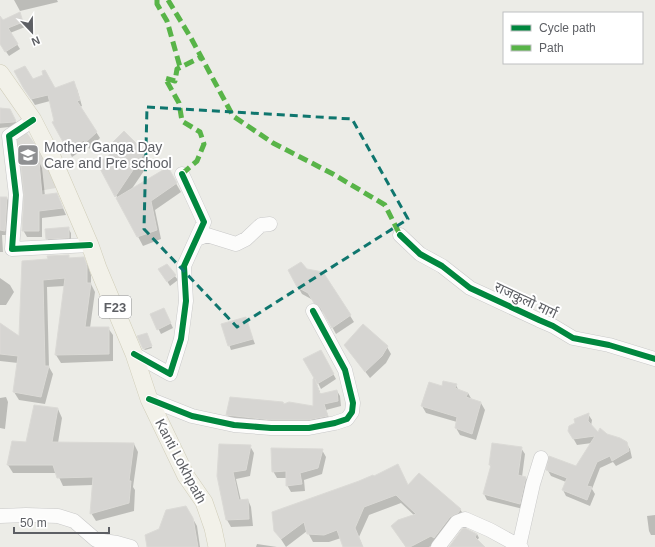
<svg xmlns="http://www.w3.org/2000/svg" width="655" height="547" font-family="Helvetica,'Noto Sans Devanagari',sans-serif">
  <rect width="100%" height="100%" fill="#ecece7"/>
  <!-- education -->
  <path fill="#dcdbd6" d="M27,133L50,164L56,188L21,194L11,138Z"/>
  <!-- shadow -->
  <path fill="#0003" d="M14,0H57L58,2L20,11Z
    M19,13L25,27L10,33L20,49L9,56L0,43V22Z
    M33,80L55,89L73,83L77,89L82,106L80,107L100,138L89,149L88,146L72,157L54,122L55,121L50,101L35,105L25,89Z
    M0,109L9,110L18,126L0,128Z
    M24,144L28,151L31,164L39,162L42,168L45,196L60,201L66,215L42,218V237H27L23,230L25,194Z
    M144,152L150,162L131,190L167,168L181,192L155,210L161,239L143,246L99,163Z
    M0,198H7L9,202L7,235H2L3,252H0Z
    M68,228L71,233V242L50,243L47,238Z
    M68,256L70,259L83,258L88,266L91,275V284L95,292L90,328H108L113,335V361L61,363L56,355L65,286L47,287L49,367L53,374L45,404L19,400L14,392L18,363L0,361V324L20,337L49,260Z
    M167,266L178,280L170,286L162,273Z
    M306,270L323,273L354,322L336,334L325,314L320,310L313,300L302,294L298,287Z
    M0,278L10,285L14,292L6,305H0Z
    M164,309L173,328L161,334L151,314Z
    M245,318L255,344L231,350L222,325Z
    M148,336L152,348L145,350L144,349Z
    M345,345L387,347L391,354L386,363L370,378Z
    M321,351L336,379L321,389L317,381L316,382L321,395L337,391L340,396L341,406L326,410L330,421L312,425L230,420L227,414L284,405L314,407V380L316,379Z
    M456,385L459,391L468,393L472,400L481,403L485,410L476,440L460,435L456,428L457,422L426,413L422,406L442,387Z
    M6,397L8,402L5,429L0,428V398Z
    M58,409L62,418L58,443L134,444L138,452L133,487L135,490L134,511L96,521L91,513L93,485L63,486L57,473H13L8,465Z
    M588,414L592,420L591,426L598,433L607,435L626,443L630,449L632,458L616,466L613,462L600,468L592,489L595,494L590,506L566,496L563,490L566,482L551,476L547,469L576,468L592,443L577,445L569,431Z
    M250,446L254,453L250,476L236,479L241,501L248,500L251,507L253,526L231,527L227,520L218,476Z
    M521,448L525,454L522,477L526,478L529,484L523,509L487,500L484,494L491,467L490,465Z
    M322,450L326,457L322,474L304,480L305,491L291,492L287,485V478H277L273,471Z
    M408,487L460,509L465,517L436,543L429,547H406L397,534L392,526L415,516L401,503L369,515L359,537L363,547H344L341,538L329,542H313L307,531L286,547L275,530Z
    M186,507L197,526L200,547H148Z
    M655,515V535H651L649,531L647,516Z
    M477,534L479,538L477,540L484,547H463Z
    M257,544L277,547H256Z"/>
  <!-- building -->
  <path fill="#d6d5d2" stroke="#dbdad6" d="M20,12L23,22L8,28L18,44L5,52L0,44V16L3,20Z
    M25,66L33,79L43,75L42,71L45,70L55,88L74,81L80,100L77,101L97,132L85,143L84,140L68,151L52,122L54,121L48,95L31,99L24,89L14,71Z
    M0,108L10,109L16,121L14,122L0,123Z
    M124,131L145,152L115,197L97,163L110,155L107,148Z
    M25,143L29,164L39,161L42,195L57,193L63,208L39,211V231H22L24,194L19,145Z
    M168,167L177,183L151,201L157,230L137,237L116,198Z
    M0,197H7L5,231L0,230Z
    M69,227V238L46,239L45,229Z
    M69,255V258L84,257L87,266V283H91L85,327H109V354L55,355L65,278L43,280L45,366H49L41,397L13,392L18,356L0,354V323L19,336L22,261L48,259L47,256Z
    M301,262L307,269L323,272L351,315L332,328L320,307L314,303L308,293L297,287L288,270Z
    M167,264L176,275L167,282L158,269Z
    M164,308L171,323L157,330L150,314Z
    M246,317L253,339L228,346L221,324Z
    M363,324L388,346L382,356L365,372L344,345Z
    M147,333L152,346L143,349L137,336Z
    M321,350L334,374L317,384L315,379L320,394L337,390L338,401L324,404L328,416L308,420H271L226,415L230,397L283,402L284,404L289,402L313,406V379L314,378L303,359Z
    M443,381L457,384L455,388L468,393L466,397L481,402L472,434L455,428L457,417L421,406L429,382L442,386Z
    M34,405L58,408L52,442L134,443L129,481H131L129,503L90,514L93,477L57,478L53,465H7L12,441L26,442Z
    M589,413L588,421L598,432L600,428L607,434L620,438L627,442L629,451L612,461L610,456L597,462L587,486L592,487L587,500L562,490L567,478L546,470L549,456L576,466L595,436L573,439L568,431L569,426L575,423L574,419Z
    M492,443L522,447L518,475L526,477L520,504L483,494L491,465H489Z
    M219,444L251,445L246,470L233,472L239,500L248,499L249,519L226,520L217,476Z
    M271,448L323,449L318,468L300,473L302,484L286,486V471L272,472Z
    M398,464L408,485L419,473L461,509L458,513L450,517L434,538L431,536L410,547H406L391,526L398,520L416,514L396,495L364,507L355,528L363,547H343L337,530L324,535L307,534L304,522L281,539L274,531L272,512L359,481L373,475L374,476Z
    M186,506L193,518L198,547H147L145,535L159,529L166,510Z
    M465,528L477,534L475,537L485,547H449L462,529Z"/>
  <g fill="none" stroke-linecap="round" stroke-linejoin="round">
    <!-- minor casing -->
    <g stroke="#c9c9c9" stroke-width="15">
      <path id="minor" d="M33,120L9,136L16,195L12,249L90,245
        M400,235L420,254L442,266L470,288L539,320L553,326L573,338L609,345L655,359
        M197,239L207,235L236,244L246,239L261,225L270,224
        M134,354L170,374L181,339L186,301L184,266L204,222L182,174
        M149,399L192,416L234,425L271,428H309L335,423L347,419L352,412L353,403L345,370L313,311
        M0,516L26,515L58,516L74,521L96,540L117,543L131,547
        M519,546L533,484L541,458
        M438,547L457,522L465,519L490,530L521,547"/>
    </g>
    <!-- major casing -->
    <g stroke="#d0cdb8" stroke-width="18">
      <path id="major" d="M0,73L33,120L53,159L90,245L98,268L134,354L149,399L186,476L204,502L213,528L217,547"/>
    </g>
    <!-- minor -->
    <use href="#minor" stroke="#fcfcfb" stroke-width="14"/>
    <!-- major -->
    <use href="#major" stroke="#f2f1e9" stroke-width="17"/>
    <!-- quiet -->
    <path stroke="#58b448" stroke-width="5" stroke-dasharray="10 5" stroke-linecap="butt" d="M157,0V4L167,21L180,67
      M168,0L191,38L233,116L273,143L333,174L385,205L400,235
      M182,174L197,161L204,144L200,132L182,121L179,103L165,78L175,81L177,69L201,57"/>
    <!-- cycleway casing -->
    <g stroke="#fff" stroke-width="8">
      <path id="cycleway" d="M33,120L9,136L16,195L12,249L90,245
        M400,235L420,254L442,266L470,288L539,320L553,326L573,338L609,345L655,359
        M134,354L170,374L181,339L186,301L184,266L204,222L182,174
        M149,399L192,416L234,425L271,428H309L335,423L347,419L352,412L353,403L345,370L313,311"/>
    </g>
    <!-- cycleway -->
    <use href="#cycleway" stroke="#00873e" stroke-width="6"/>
  </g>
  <!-- marked area -->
  <path fill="none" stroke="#0f766e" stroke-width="3" stroke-dasharray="8 5" stroke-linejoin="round" d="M147,107L352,119L408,219L237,327L144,229Z"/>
  <!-- icons -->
  <defs>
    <g id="school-square" transform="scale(1.15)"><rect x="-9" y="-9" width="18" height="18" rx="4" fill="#8f9092" stroke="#fff"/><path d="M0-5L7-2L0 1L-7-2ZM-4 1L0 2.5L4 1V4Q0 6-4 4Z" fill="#fff"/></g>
  </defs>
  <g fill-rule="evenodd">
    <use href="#school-square" x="28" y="155"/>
  </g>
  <g text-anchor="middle" stroke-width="4" stroke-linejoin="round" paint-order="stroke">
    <!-- shield labels -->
    <rect fill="#fff" stroke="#8e8f92" stroke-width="1" x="99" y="296" width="32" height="22" rx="3"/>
    <g font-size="13" font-weight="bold" fill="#5d5f64">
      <text x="115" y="312">F23</text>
    </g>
    <!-- poi labels -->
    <g font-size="14" fill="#5d5f64" stroke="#fff" text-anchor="start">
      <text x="44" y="152">Mother Ganga Day<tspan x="44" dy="16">Care and Pre school</tspan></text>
    </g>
    <!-- street labels -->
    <g font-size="14" fill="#5d5f64" stroke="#fff">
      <text transform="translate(526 300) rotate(25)" y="5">राजकुलो मार्ग</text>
      <text transform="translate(181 461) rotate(62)" y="5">Kanti Lokhpath</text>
    </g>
  </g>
  <!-- legend -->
  <rect x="503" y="12" width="140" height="52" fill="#ffffff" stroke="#bebfc1"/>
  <rect x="511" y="25" width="20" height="6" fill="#00873e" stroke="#bebfc1"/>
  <text x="539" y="32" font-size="12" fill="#5d5f64">Cycle path</text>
  <rect x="511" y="45" width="20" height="6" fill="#58b448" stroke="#bebfc1"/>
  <text x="539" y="52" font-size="12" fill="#5d5f64">Path</text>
  <!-- north arrow -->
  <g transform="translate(32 32) rotate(158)" stroke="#ffffff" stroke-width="3" paint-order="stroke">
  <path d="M0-3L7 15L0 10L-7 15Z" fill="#5d5f64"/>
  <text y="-6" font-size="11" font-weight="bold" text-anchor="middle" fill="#5d5f64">N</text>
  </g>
  <!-- scale -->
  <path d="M14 527v6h95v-6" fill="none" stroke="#5d5f64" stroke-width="2"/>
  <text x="20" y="527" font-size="12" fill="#5d5f64" stroke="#ffffff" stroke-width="3" paint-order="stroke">50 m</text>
</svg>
